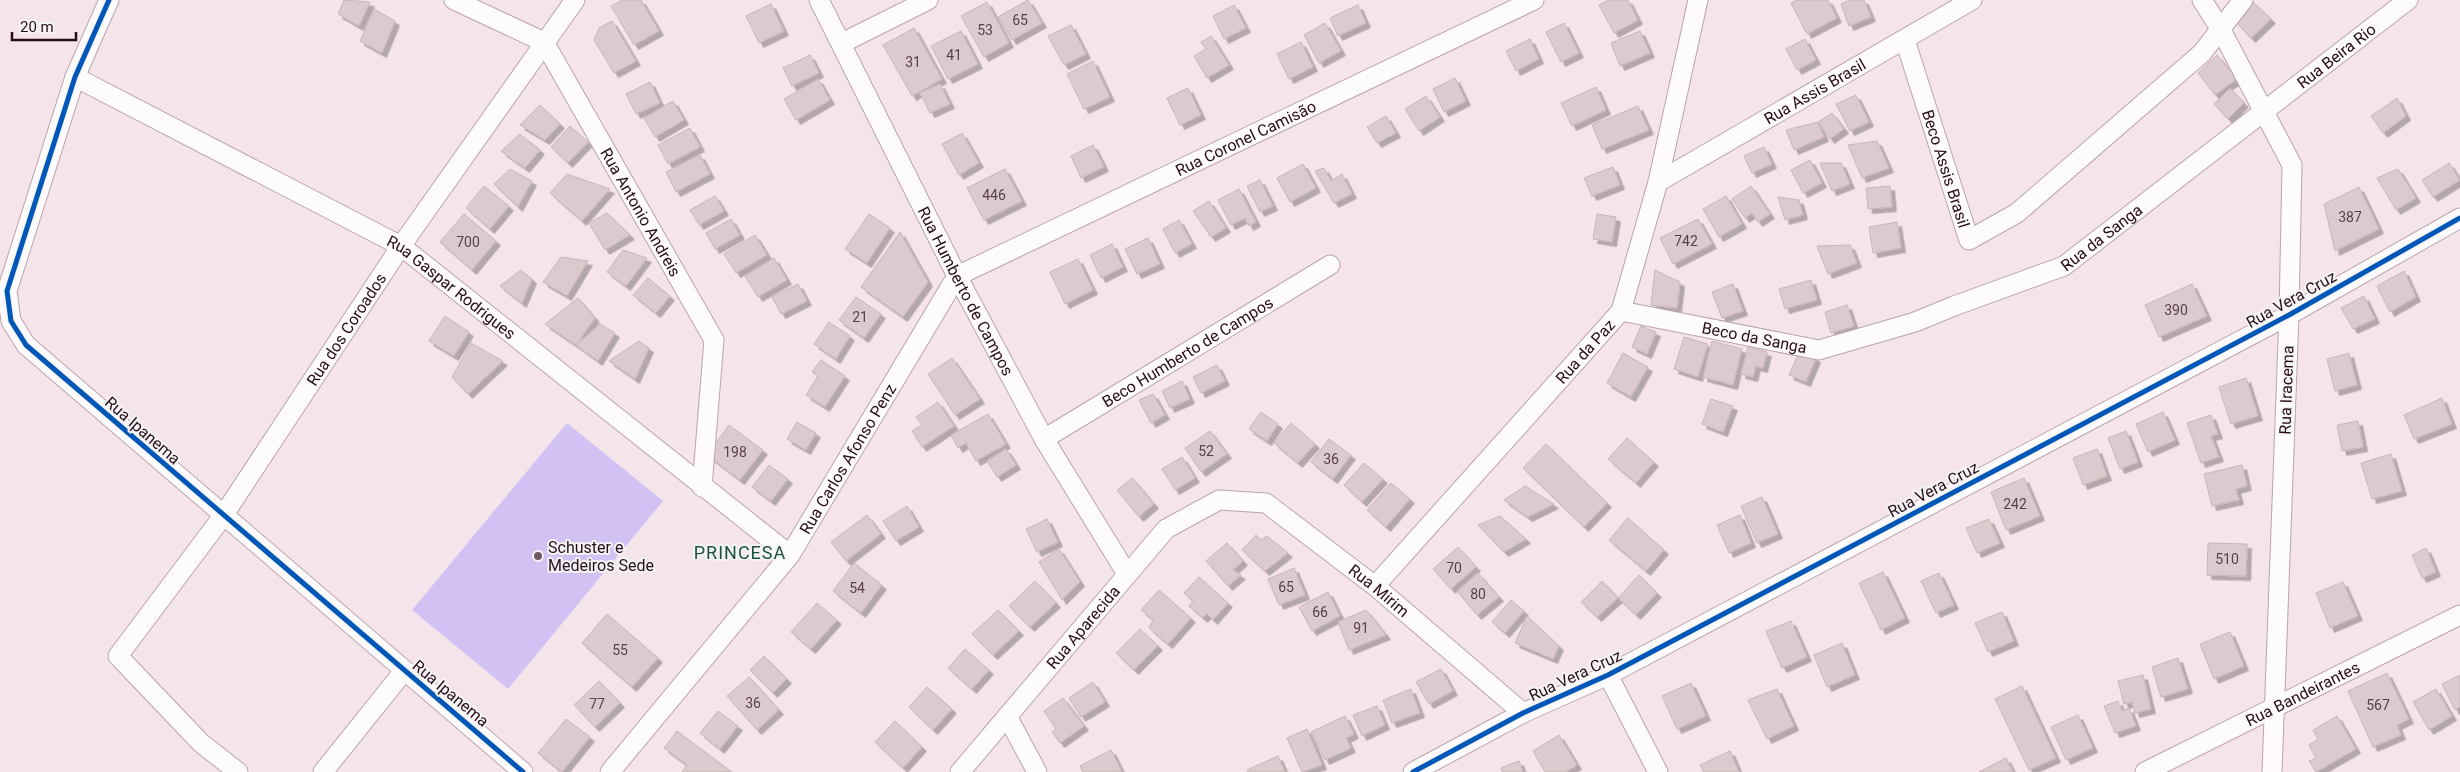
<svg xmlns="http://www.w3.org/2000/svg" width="2460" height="772" font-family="Roboto,sans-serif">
  <defs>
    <filter id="shadow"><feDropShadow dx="4.5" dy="4.5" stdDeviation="0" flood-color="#0004"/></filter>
  </defs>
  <rect width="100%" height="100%" fill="#f6e4eb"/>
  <!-- green -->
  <path fill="#d2c2f3" d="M567,423L663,501L508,689L412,610Z"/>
  <!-- building -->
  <path fill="#dccbce" stroke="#cbb4b9" filter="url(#shadow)" d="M344,0L370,2L359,26L338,14Z
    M622,0H641L659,31L634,45L611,6Z
    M1028,0L1042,23L1012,40L998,17Z
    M1609,0H1628L1638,20L1614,33L1599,5Z
    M1797,0H1828L1837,18L1807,34L1791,3Z
    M1850,0H1864L1871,17L1849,26L1841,4Z
    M2252,1L2271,19L2251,38L2235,21Z
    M987,2L1009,43L984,57L961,16Z
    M771,4L784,31L759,43L746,16Z
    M1234,5L1246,28L1224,39L1213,16Z
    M1358,5L1366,23L1338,36L1330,18Z
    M374,9L395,21L382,53L360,41Z
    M612,21L636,61L614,73L594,40L599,28Z
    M1325,23L1341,51L1319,63L1304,35Z
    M1564,23L1579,53L1561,62L1546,32Z
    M1071,25L1086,54L1064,65L1048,36Z
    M914,28L942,79L912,96L883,45Z
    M961,31L978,64L948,79L931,46Z
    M1640,31L1650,53L1620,66L1611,43Z
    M1211,36L1229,65L1207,78L1194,56L1206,49L1201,42Z
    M1530,39L1539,59L1516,71L1506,51Z
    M1805,39L1816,60L1797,70L1786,49Z
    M1301,42L1313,67L1289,79L1277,54Z
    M810,55L819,73L792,86L783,68Z
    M2217,55L2237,79L2215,95L2198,73Z
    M1093,61L1110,97L1084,109L1067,74Z
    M1455,78L1466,101L1444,112L1433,89Z
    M818,79L830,100L796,120L784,99Z
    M650,82L660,103L636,114L626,94Z
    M940,84L950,104L930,113L920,93Z
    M1596,87L1606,110L1572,126L1561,103Z
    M1188,88L1201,115L1180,125L1167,98Z
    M2230,88L2244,103L2228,119L2214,104Z
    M1856,95L1869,122L1850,131L1836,104Z
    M1426,96L1440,117L1419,131L1405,109Z
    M2397,98L2406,116L2383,133L2371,116Z
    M673,101L684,120L655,137L644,118Z
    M540,105L560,124L545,140L520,125Z
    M1638,106L1649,130L1602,149L1592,125Z
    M1832,113L1844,129L1830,139L1818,122Z
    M1386,116L1396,133L1377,143L1367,127Z
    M1818,122L1824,137L1794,150L1786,130Z
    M570,126L588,142L568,163L551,147Z
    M690,128L700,147L668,164L658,145Z
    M962,133L979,163L959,175L942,144Z
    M520,134L540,150L525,168L501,151Z
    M1877,141L1889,168L1862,178L1848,145Z
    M1093,145L1104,167L1081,178L1071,156Z
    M1764,147L1772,164L1752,173L1744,156Z
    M700,155L710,174L676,192L666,172Z
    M1810,160L1822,183L1803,193L1791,170Z
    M1820,163H1841L1850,184L1832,191Z
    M2449,163L2460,180L2433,197L2422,180Z
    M1303,164L1316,188L1290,202L1277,178Z
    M1613,167L1620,185L1592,196L1584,178Z
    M1324,168L1331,181L1342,174L1352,194L1334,203L1315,171Z
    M510,169L532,181L518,207L494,184Z
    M1005,169L1022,201L984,220L967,188Z
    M2398,169L2416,198L2396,210L2377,178Z
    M567,174L610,189L582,221L550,193Z
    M1260,180L1273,206L1260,212L1247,186Z
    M484,186L509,206L490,229L466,208Z
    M1751,186L1770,214L1758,222L1752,213L1745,218L1732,199Z
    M1890,186L1892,207L1868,209L1866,188Z
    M2359,187L2379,229L2335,251L2324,204Z
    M1239,189L1256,222L1249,226L1245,218L1231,225L1218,200Z
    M715,196L724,211L699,225L690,210Z
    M1726,196L1742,224L1719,237L1703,209Z
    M1778,197L1799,200L1803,215L1785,220Z
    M1209,201L1226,228L1211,237L1193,211Z
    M607,213L630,235L605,250L589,223Z
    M464,214L496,241L472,270L440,242Z
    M869,214L890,228L867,263L845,249Z
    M1597,214L1616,217L1612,242L1593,239Z
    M731,219L740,235L715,249L706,233Z
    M1698,219L1712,244L1673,264L1660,238Z
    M1179,220L1192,244L1175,253L1163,229Z
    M1897,222L1901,248L1873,253L1869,227Z
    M900,232L928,282L903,317L861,287Z
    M755,235L767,255L736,273L724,254Z
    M1148,238L1160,264L1137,274L1125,249Z
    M1112,244L1123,267L1101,278L1090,255Z
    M1850,245L1857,263L1828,274L1817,246Z
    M623,250L647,258L626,286L607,272Z
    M561,257L588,261L567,296L543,282Z
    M774,258L787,280L758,297L745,276Z
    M1078,259L1093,290L1065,304L1050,272Z
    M521,270L532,279L522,303L500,286Z
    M1655,270L1680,282L1677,308L1651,305Z
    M2404,271L2416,297L2390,312L2377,286Z
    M648,278L670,296L656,313L633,295Z
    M1811,280L1817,300L1785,309L1779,289Z
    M798,284L807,301L781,314L772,297Z
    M1733,284L1743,311L1722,318L1712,292Z
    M2192,284L2207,316L2159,337L2145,305Z
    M2364,296L2375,319L2353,329L2341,308Z
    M856,297L881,314L864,338L839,320Z
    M578,298L595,318L576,345L545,324Z
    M1847,305L1854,326L1831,333L1825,312Z
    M445,316L469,332L454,356L429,341Z
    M829,322L850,336L836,359L814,344Z
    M600,324L615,333L598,361L576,345Z
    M1641,326L1656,332L1647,354L1632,347Z
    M1684,337L1708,344L1698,377L1674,369Z
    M639,341L649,348L635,379L609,361Z
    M1712,341L1742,349L1733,385L1703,377Z
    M471,343L503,361L468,394L452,377Z
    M1748,347L1767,352L1763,368L1756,366L1753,377L1741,374Z
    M1800,350L1816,358L1806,382L1789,375Z
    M1623,353L1648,367L1631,397L1607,383Z
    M2349,353L2357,385L2335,391L2327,359Z
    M952,358L980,399L955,415L928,374Z
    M821,360L845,376L825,407L806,395L818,376L812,372Z
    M1217,365L1225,381L1201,393L1193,377Z
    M2246,378L2258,416L2231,424L2219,387Z
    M1182,381L1190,399L1170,408L1162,391Z
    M1153,394L1165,415L1151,423L1139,400Z
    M2442,398L2452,424L2414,439L2404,415Z
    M1711,399L1733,406L1723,432L1702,424Z
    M938,402L954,426L922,447L912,431L922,425L916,417Z
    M1261,412L1278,424L1267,441L1249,429Z
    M2163,412L2175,440L2148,452L2136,424Z
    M988,414L1006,444L976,461L966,443L958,448L951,435Z
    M2211,415L2218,434L2211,436L2219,457L2201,463L2187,423Z
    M2358,421L2363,447L2342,451L2337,425Z
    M797,422L816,433L806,450L787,439Z
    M1291,423L1315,444L1298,463L1274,443Z
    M729,425L763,450L740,480L707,455Z
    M1210,431L1227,454L1201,472L1185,448Z
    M2126,431L2138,462L2120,469L2108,438Z
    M1627,438L1654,462L1636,483L1608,459Z
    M1329,439L1351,455L1333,479L1311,462Z
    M1546,444L1607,503L1584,527L1523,468Z
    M1006,449L1016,465L997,477L987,461Z
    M2097,449L2107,476L2083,485L2073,458Z
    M2391,454L2402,491L2372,499L2361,463Z
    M1182,457L1195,478L1175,490L1162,469Z
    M1364,463L1383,479L1362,502L1344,485Z
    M769,465L788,479L771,501L752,487Z
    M2242,465L2247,486L2236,489L2239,500L2212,506L2204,474Z
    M1132,478L1154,504L1139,517L1117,490Z
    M2024,478L2040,516L2006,530L1991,492Z
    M1391,483L1410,499L1386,527L1367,510Z
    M1525,486L1554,504L1528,517L1504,500Z
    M1762,497L1778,534L1757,543L1741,506Z
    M907,506L919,527L896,541L883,521Z
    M867,515L881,534L846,561L831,542Z
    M1740,515L1751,543L1729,553L1717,525Z
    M1500,516L1526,539L1504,552L1478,525Z
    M1628,518L1664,550L1646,571L1609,540Z
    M1047,519L1058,542L1037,552L1026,529Z
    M1989,519L2000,543L1977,553L1966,528Z
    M1256,535L1261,540L1267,536L1288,553L1265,571L1242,550Z
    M1227,543L1243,561L1233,570L1241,575L1228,586L1206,561Z
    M2208,543L2247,544L2246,576L2207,575Z
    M1458,547L1476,567L1451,589L1433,569Z
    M2426,548L2436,572L2422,578L2412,555Z
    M1059,549L1080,582L1062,600L1039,562Z
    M854,563L882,585L861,613L833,591Z
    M1294,568L1305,595L1279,605L1268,579Z
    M1883,572L1905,618L1881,630L1859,583Z
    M1478,573L1499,597L1477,615L1457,591Z
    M1939,573L1954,605L1936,613L1921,581Z
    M1639,575L1657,593L1636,615L1618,598Z
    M1199,577L1228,603L1213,620L1207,614L1203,618L1189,606L1193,601L1184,593Z
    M1035,581L1056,603L1030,627L1009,606Z
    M1602,581L1618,598L1597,617L1581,602Z
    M2343,582L2358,616L2330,628L2316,593Z
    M1159,590L1191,618L1168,644L1149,628L1153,620L1141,610Z
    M1328,592L1340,616L1312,631L1299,607Z
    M1511,600L1524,611L1505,633L1492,622Z
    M817,603L837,620L811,649L791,632Z
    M998,610L1019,631L993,655L972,634Z
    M1366,610L1386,635L1349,650L1338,622Z
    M2002,612L2014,641L1988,652L1975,623Z
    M607,614L658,658L632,687L582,643Z
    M1527,616L1559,646L1553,659L1515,643Z
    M1791,621L1807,657L1782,668L1766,631Z
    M1140,629L1158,646L1134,670L1116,653Z
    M2230,632L2244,666L2214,679L2200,644Z
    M1842,643L1855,675L1827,687L1814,655Z
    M965,649L989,670L972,689L948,668Z
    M764,656L787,679L773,693L750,670Z
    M2178,658L2188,689L2161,697L2152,667Z
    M1441,669L1453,691L1429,704L1416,682Z
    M2387,673L2409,719L2397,725L2401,735L2373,747L2348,691Z
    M2143,675L2151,709L2135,713L2132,702L2124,704L2118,681Z
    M2460,675V707L2455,710L2442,684Z
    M749,677L779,710L757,730L727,696Z
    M599,681L620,703L595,727L574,705Z
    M1093,682L1105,702L1081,717L1069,698Z
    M1691,683L1706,716L1677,729L1662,696Z
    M2022,686L2056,758L2029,770L1995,699Z
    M927,687L952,709L933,730L909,707Z
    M1411,689L1420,713L1392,723L1383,700Z
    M1777,689L1794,726L1767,739L1748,700Z
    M2436,689L2452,716L2429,730L2413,702Z
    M1063,698L1084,726L1060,743L1052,732L1056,729L1044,711Z
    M2118,701L2122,711L2129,708L2136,726L2115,733L2104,706Z
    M1377,706L1385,725L1362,736L1353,715Z
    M718,711L738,726L720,749L700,733Z
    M2078,715L2093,748L2066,760L2051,727Z
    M1345,716L1354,734L1346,738L1351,748L1325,760L1311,732Z
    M2337,716L2356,749L2316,772L2309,761L2316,758L2309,745L2318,739L2313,730Z
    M566,719L590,737L562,772L538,753Z
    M895,721L922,747L903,768L875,742Z
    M1307,729L1322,765L1302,772L1287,738Z
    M677,731L732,772H682L687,765L664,748Z
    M1559,735L1577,765L1566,772H1545L1533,751Z
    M1111,750L1122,772H1083L1080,766Z
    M1730,751L1739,772H1704L1700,765Z
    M1278,756L1285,772H1248L1247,770Z
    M2006,758L2013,772H1979Z
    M1519,761L1523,772H1503L1501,768Z"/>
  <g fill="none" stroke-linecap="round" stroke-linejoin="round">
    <!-- street casing -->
    <g stroke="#baa4ad" stroke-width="21">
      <g id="street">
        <path d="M109,0L75,77L7,291L11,321L26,345L523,772"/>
        <path id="s1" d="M454,0L544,42L714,340L702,487"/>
        <path id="s2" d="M819,0L957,276L1044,439L1127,574"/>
        <path d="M2202,0L2221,30L2292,165L2289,315L2272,772"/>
        <path id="s3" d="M1905,40L1969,240L2017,213L2202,53L2243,0"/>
        <path d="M842,43L928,0"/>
        <path id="s4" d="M75,77L401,246L790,555"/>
        <path id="s5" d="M1658,182L1972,0"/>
        <path id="s6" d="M957,276L1534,0"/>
        <path id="s7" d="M1621,311L1819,350L1915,322L1954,306L2064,266L2408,0"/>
        <path id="s8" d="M1044,439L1330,265"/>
        <path id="s9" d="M1375,586L1621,311L1658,182L1698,0"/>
        <path d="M1608,675L1658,772"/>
        <path d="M1007,716L1037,772"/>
        <path id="s10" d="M238,772L201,743L118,656L223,516L401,246L575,0"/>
        <path d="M323,772L404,671"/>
        <path id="s11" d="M610,772L790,555L957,276"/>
        <path id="s12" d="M960,772L1166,529L1219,500L1266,503L1375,586L1523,713"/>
        <path d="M1413,772L1523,713L1608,675L2289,315L2460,218"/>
        <path id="s13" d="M2145,772L2460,615"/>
      </g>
    </g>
    <!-- street -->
    <use href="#street" stroke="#fefbfc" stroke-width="19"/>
    <!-- cycleway casing -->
    <g stroke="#f4f4f4" stroke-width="8">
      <path id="cycleway" d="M109,0L75,77L7,291L11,321L26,345L523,772
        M1413,772L1523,713L1608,675L2289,315L2460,218"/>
    </g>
    <!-- cycleway -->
    <use href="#cycleway" stroke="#0057b8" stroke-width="5"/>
  </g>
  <!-- markers -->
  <circle fill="#705863" stroke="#f4f4f4" stroke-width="2" cx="538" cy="556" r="5"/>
  <g text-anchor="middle" stroke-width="4" stroke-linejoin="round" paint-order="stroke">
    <!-- number labels -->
    <g font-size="14" fill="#59404b">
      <text x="1020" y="25">65</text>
      <text x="985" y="35">53</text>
      <text x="954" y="60">41</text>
      <text x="913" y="67">31</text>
      <text x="994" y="200">446</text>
      <text x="2350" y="222">387</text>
      <text x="1686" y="246">742</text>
      <text x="468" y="247">700</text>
      <text x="2176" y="315">390</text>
      <text x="860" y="322">21</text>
      <text x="1206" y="456">52</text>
      <text x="735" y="457">198</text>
      <text x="1331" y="464">36</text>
      <text x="2015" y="509">242</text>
      <text x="2227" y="564">510</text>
      <text x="1454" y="573">70</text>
      <text x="1286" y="592">65</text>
      <text x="857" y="593">54</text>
      <text x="1478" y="599">80</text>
      <text x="1320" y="617">66</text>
      <text x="1361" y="633">91</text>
      <text x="620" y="655">55</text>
      <text x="753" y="708">36</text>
      <text x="597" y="709">77</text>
      <text x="2378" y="710">567</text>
    </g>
    <!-- street labels -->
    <g font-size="16" fill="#280d1a" stroke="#f4f4f4">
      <text dy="6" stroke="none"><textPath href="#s7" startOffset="805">Rua Beira Rio</textPath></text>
      <text dy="6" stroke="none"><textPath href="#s5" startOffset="181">Rua Assis Brasil</textPath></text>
      <text dy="6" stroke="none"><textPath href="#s6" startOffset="320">Rua Coronel Camisão</textPath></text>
      <text dy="6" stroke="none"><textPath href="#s3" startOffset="135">Beco Assis Brasil</textPath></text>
      <text dy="6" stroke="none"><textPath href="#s1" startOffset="295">Rua Antonio Andreis</textPath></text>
      <text dy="6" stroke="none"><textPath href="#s7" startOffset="508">Rua da Sanga</textPath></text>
      <text dy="6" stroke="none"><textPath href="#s4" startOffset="432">Rua Gaspar Rodrigues</textPath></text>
      <text dy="6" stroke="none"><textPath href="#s2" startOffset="326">Rua Humberto de Campos</textPath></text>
      <text transform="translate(2291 299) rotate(-29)" y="6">Rua Vera Cruz</text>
      <text dy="6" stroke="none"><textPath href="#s10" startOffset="566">Rua dos Coroados</textPath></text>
      <text dy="6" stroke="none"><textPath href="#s7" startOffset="136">Beco da Sanga</textPath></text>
      <text dy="6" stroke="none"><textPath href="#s9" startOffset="315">Rua da Paz</textPath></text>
      <text dy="6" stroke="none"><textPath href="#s8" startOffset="168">Beco Humberto de Campos</textPath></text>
      <text transform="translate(2286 390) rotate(-88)" y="6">Rua Iracema</text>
      <text transform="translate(143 430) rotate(41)" y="6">Rua Ipanema</text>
      <text dy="6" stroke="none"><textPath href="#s11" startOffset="394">Rua Carlos Afonso Penz</textPath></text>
      <text transform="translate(1933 489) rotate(-28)" y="6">Rua Vera Cruz</text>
      <text dy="6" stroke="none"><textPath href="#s12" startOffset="569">Rua Mirim</textPath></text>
      <text dy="6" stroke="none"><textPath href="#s12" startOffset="190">Rua Aparecida</textPath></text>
      <text transform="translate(1575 675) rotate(-25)" y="6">Rua Vera Cruz</text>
      <text transform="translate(451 693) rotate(40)" y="6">Rua Ipanema</text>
      <text dy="6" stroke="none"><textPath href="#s13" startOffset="176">Rua Bandeirantes</textPath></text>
    </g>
    <!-- poi labels -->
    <g font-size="16" fill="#280d1a" stroke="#f4f4f4" text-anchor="start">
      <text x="548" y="553">Schuster e<tspan x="548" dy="18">Medeiros Sede</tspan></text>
    </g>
    <!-- neighbourhood labels -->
    <g font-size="18" letter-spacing="1" fill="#1e5143" stroke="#f4f4f4">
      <text x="740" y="559">PRINCESA</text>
    </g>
  </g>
  <!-- scale -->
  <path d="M12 32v8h64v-8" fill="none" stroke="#280d1a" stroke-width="2.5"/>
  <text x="20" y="32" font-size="15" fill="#280d1a" stroke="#f4f4f4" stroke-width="4" paint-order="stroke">20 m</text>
</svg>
